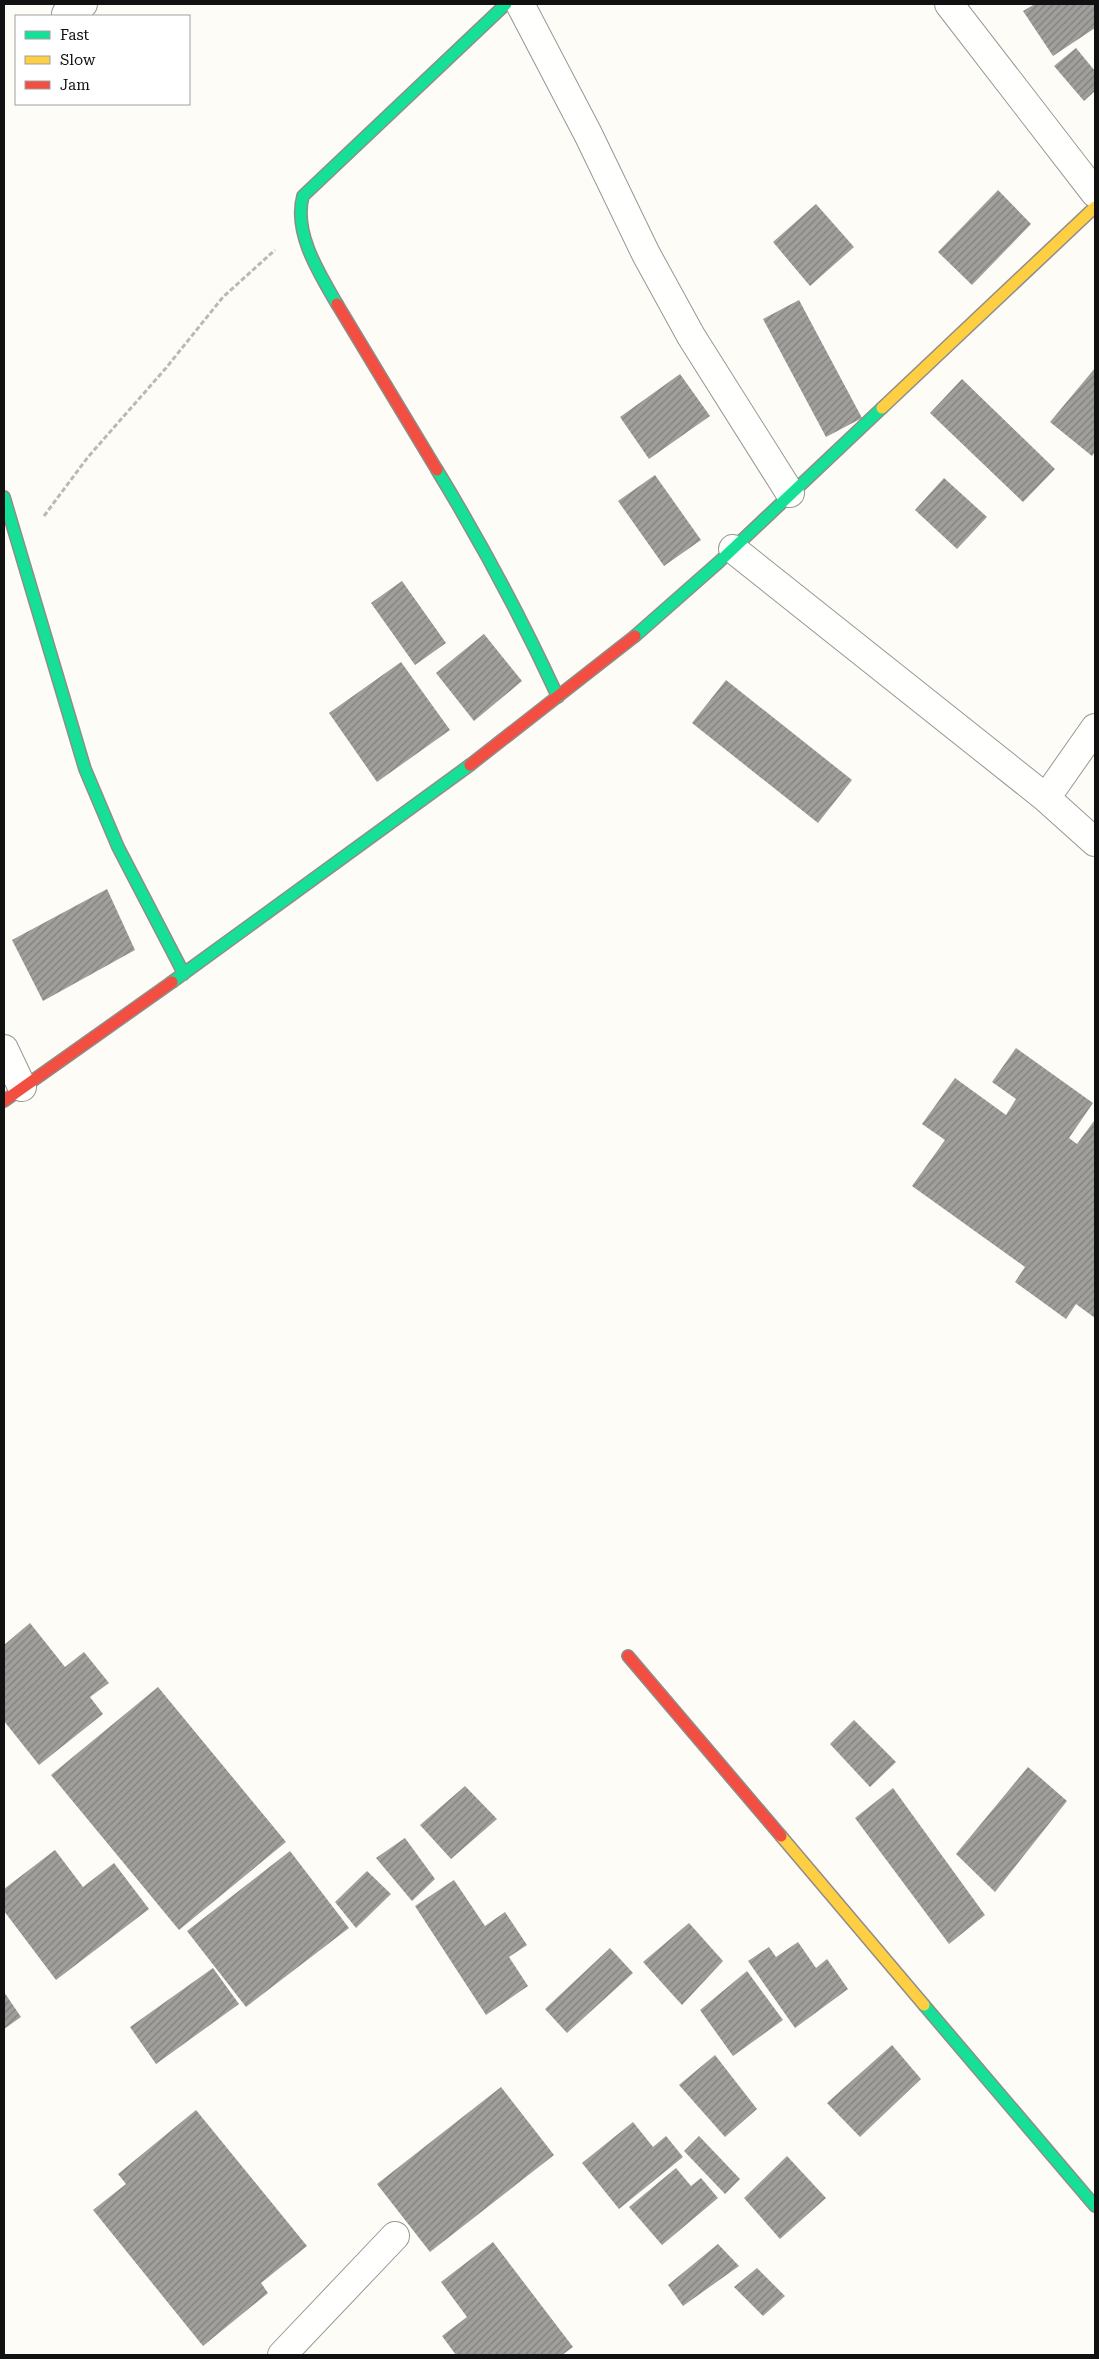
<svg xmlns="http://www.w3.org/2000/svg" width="1099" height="2359" font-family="'Roboto Serif',serif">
  <defs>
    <pattern id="building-hatch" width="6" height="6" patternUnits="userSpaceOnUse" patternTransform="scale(1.25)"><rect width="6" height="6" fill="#a19f9c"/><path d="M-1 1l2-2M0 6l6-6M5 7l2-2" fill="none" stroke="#82807e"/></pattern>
  </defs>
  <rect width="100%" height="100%" fill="#fdfcf7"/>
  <!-- building -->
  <path fill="url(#building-hatch)" d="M1035,4H1095V28L1053,56L1023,11Z
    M1076,48L1095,71V91L1084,101L1054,66Z
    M998,190L1031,224L972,285L938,252Z
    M816,204L854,247L810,286L773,242Z
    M799,300L862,418L826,437L763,319Z
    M1095,368V452L1092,456L1050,422Z
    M680,374L710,416L649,459L620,417Z
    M962,379L1055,469L1023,502L930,413Z
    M655,475L701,540L664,566L618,501Z
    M944,478L987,517L957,549L915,510Z
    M402,581L446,643L415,665L371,603Z
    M484,634L522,681L474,721L436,673Z
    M401,662L450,730L377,782L329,713Z
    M726,680L852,780L818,823L692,723Z
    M107,889L135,950L43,1001L12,940Z
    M1016,1048L1093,1103L1069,1138L1077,1144L1094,1121L1095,1122V1318L1076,1304L1066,1319L1015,1282L1025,1267L912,1186L945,1140L922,1124L955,1078L1006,1115L1016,1099L992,1082Z
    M30,1623L65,1667L84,1652L109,1683L90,1697L103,1714L39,1765L4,1721V1645Z
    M158,1687L286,1842L179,1930L51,1775Z
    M854,1720L896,1762L870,1787L830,1744Z
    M1028,1767L1067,1801L995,1892L956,1854Z
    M465,1786L497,1819L451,1859L420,1825Z
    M893,1788L985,1915L949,1944L855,1818Z
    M405,1838L435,1879L412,1901L376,1858Z
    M55,1850L83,1887L114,1863L149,1909L56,1980L4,1911V1889Z
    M290,1851L349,1928L246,2007L187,1931Z
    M367,1871L391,1894L356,1928L335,1902Z
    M454,1880L485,1926L505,1912L527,1945L509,1957L528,1986L486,2015L415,1906Z
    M689,1923L723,1961L682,2005L643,1962Z
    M798,1942L816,1968L827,1959L848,1989L795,2028L748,1961L769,1947L776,1957Z
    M610,1948L633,1973L567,2033L545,2009Z
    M213,1968L239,2004L156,2064L130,2027Z
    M747,1971L783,2020L733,2056L700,2010Z
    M4,1992L21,2017L4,2029Z
    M892,2045L921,2079L860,2137L827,2103Z
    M715,2055L757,2109L725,2137L679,2085Z
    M501,2087L554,2155L430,2252L377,2184Z
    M196,2110L307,2246L261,2283L268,2293L203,2346L93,2210L126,2184L118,2174Z
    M633,2122L653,2147L666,2136L683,2157L619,2209L582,2163Z
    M699,2136L740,2179L725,2194L684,2151Z
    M787,2156L826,2198L780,2239L744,2198Z
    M676,2168L691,2186L701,2178L718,2198L662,2245L629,2207Z
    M493,2242L573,2347L562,2355H456L442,2336L467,2317L441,2282Z
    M718,2244L739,2266L683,2306L668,2285Z
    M757,2268L785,2296L763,2316L734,2287Z"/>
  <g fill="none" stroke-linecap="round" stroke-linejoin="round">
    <!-- street casing -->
    <g stroke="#979795" stroke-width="30">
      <path id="street" d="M520,4L588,134L646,254L691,336L790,493
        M949,4L1095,193
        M66,14L83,4
        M733,549L1046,798L1095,842
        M1046,798L1095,728
        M4,1049L22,1087
        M282,2355L395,2236"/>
    </g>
    <!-- fast casing -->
    <g stroke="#8e8d8b" stroke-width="14">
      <path id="fast" d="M337,304C319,273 293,232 303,196L506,4
        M437,470C482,544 522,619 558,697
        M4,497L85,769L118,847L184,974
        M635,636L719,562L882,408
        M172,982L470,765
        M924,2005L1095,2206"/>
    </g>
    <!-- slow casing -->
    <g stroke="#8e8d8b" stroke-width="14">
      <path id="slow" d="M882,408L1095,207
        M781,1836L924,2005"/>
    </g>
    <!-- jam casing -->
    <g stroke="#8e8d8b" stroke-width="14">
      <path id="jam" d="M337,304L437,470
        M470,765L635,636
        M4,1101L172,982
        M628,1656L781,1836"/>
    </g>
    <!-- path -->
    <path stroke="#b9b9b8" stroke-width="3" stroke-dasharray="5 2.5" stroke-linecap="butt" d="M44,516L88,457L166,368L223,297L275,250"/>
    <!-- street -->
    <use href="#street" stroke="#fffffe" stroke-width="28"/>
    <!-- fast -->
    <use href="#fast" stroke="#16e098" stroke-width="11"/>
    <!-- slow -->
    <use href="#slow" stroke="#ffcf43" stroke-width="11"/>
    <!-- jam -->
    <use href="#jam" stroke="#f24e42" stroke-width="11"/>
  </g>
  <!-- border -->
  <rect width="1099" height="2359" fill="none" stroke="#111111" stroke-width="10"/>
  <!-- legend -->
  <rect x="15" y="15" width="175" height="90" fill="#ffffff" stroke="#a0a0a0"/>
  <rect x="25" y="31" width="25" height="8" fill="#16e098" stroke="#a0a0a0"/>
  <text x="60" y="40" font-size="15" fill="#111111">Fast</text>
  <rect x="25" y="56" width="25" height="8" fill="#ffcf43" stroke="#a0a0a0"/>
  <text x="60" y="65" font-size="15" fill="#111111">Slow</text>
  <rect x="25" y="81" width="25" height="8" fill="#f24e42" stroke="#a0a0a0"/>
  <text x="60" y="90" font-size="15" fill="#111111">Jam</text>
</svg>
